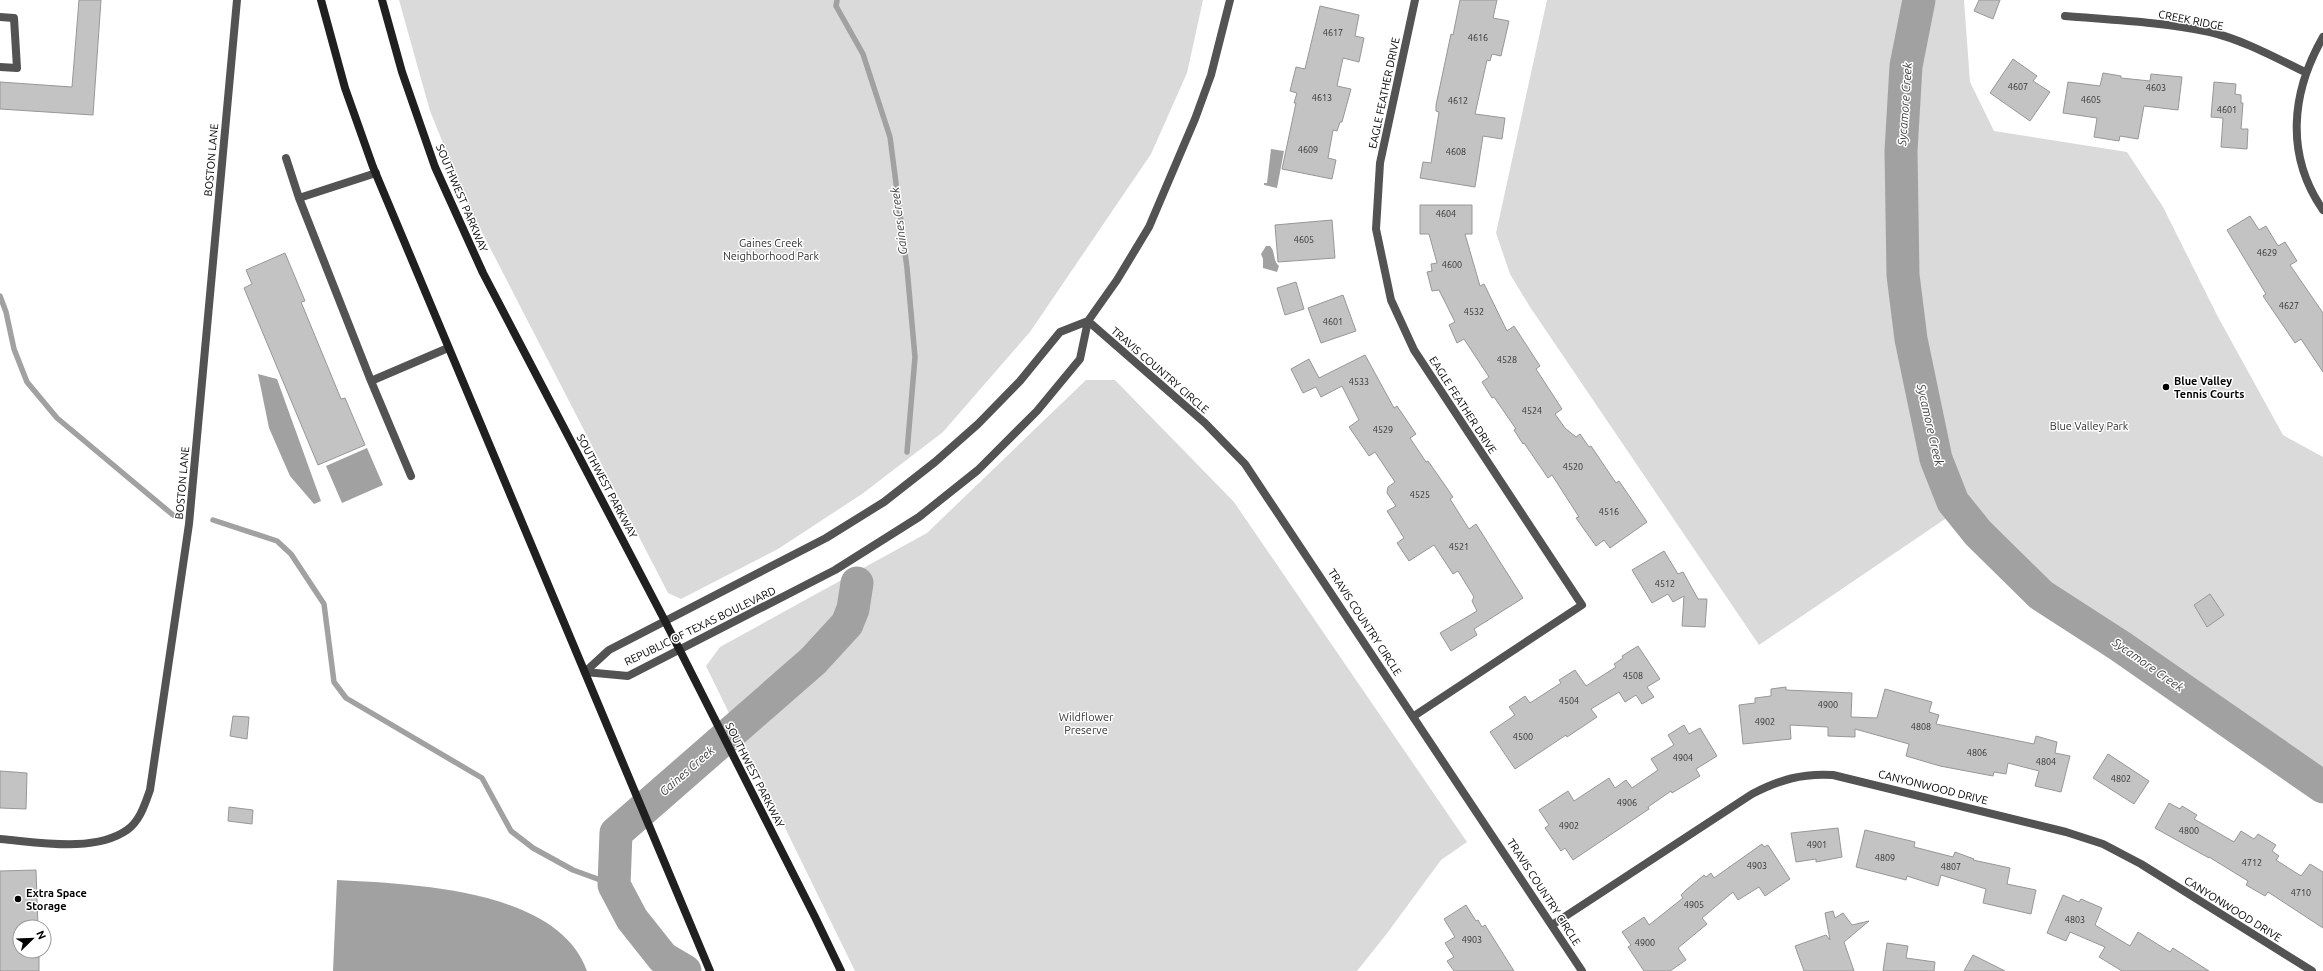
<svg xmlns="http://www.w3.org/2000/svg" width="2323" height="971" font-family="Ubuntu,sans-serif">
  <rect width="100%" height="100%" fill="#fff"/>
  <!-- green -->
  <path fill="#dadada" d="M399,0H1203L1187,73L1151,154L1030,332L943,432L862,494L778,549L681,599L668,593L469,207L430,111Z
    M1547,0H1964L1970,82L1994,131L2127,152L2163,207L2218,317L2283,435L2323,457V798L2061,622L1972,545L1948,517L1759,645L1530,307L1510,274L1496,233Z
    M1086,380H1115L1234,502L1467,842L1441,860L1385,936L1357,971H855L706,666L720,647L927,533Z"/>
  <!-- water -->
  <path fill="#a1a1a1" d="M1271,149L1284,151L1277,188L1264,185V183H1267Z
    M1266,246H1270C1276,252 1272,259 1279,266L1277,272L1263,268V259L1261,254Z
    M258,374L277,379L321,501L314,504L290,476L269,428Z
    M367,448L383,485L342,503L326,466Z
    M337,880C410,884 558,888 587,971H333Z"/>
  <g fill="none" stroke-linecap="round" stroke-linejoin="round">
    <!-- stream -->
    <path stroke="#a1a1a1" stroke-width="5.5" d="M837,0L836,6L863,54L890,137L907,268L915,357L907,452
      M0,296L6,312L14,349L27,382L57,418L173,515
      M213,520L277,541L291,554L324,604L334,682L346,698L482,778L511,831L533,848L573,870L614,885"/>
    <!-- river -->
    <path stroke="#a1a1a1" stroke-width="33" d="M1919,0L1906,66L1901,151L1903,275L1911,339L1936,459L1953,502L1978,533L2041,595L2120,646L2323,787
      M685,971L663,958L632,919L614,885L616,833L813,661L847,624L853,609L857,583"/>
  </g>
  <!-- building -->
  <path fill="#c3c3c3" stroke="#979797" d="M79,0H101L93,115L0,109V82L72,87Z
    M1460,0H1497L1493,18L1509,21L1501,56L1492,54L1490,61L1487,60L1475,114L1505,118L1502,139L1483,136L1475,187L1420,178L1423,162L1431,163L1439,112L1436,111V105L1451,34L1453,35Z
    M1979,0H2000L1993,19L1974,11Z
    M1320,6L1359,15L1355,36L1364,38L1359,62L1343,58L1337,86L1351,89L1342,122H1340L1337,131L1333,130L1328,158L1336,160L1332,179L1282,169L1296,103H1294L1297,93L1290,91L1296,67L1305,69Z
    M2013,59L2037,76L2033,81L2050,92L2030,121L1990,93Z
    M2103,73L2121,76V78L2150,81L2151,74L2182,77L2178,110L2144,106L2138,139L2120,136L2119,141L2094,137L2097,118L2063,113L2068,82L2100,86Z
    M2214,82L2236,84L2235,94L2241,95V103H2243L2241,129H2248L2247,149L2221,147L2223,118L2211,117Z
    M1420,205H1472V234H1465L1480,286L1484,284L1507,331L1514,326L1540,366L1536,369L1562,409L1555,414L1565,428L1576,437L1580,434L1589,447L1591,446L1616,483L1619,481L1647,522L1610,548L1604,540L1596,546L1576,518L1579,517L1552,475L1548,478L1524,443L1523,444L1514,430L1516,429L1494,397L1492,398L1482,382L1489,377L1464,339L1457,343L1449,325L1455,322L1439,290L1432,291L1427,272L1432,271L1431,264L1437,263L1429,234H1420Z
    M2250,216L2259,230L2266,226L2278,246L2285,242L2297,261L2290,265L2323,313V372L2301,339L2295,343L2263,296L2266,294L2227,230Z
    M1332,220L1335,258L1278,262L1275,225Z
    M285,253L305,301L301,302L341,399L345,398L365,445L318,465L244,288L252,284L246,270Z
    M1296,282L1304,309L1285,315L1277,288Z
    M1343,295L1356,331L1321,343L1308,308Z
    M1365,355L1394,408L1397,406L1416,434L1410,438L1426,462L1428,461L1442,481L1453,497L1450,499L1469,529L1476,524L1523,598L1474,629L1477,635L1451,651L1440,633L1477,611L1472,601L1474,597L1458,571L1453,574L1434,545L1409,561L1397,543L1404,538L1387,511L1396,506L1387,493L1388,487L1395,482L1375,452L1369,456L1349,427L1359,420L1342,386L1321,397L1316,387L1303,393L1291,369L1309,359L1319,378Z
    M1664,551L1678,574L1683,572L1698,599H1707L1705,627L1682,626L1684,596L1673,602L1668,594L1652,603L1632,570Z
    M2210,594L2224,615L2207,627L2194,605Z
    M1638,646L1660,679L1647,687L1654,697L1642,704L1636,695L1625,702L1619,692L1591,709L1597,717L1567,737L1566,735L1515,769L1490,732L1515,715L1509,707L1525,696L1530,703L1561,683L1559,680L1575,670L1586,686L1616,667L1614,664L1623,658L1622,656Z
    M1786,687V690L1852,693L1851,717L1877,718L1885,689L1932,702L1929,712L1939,715L1936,724L2034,744L2036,736L2057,742L2055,753L2070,756L2061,792L2035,786L2039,771L2008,763L2006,774L1994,772L1993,776L1940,766L1906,756L1909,744L1855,729V737L1828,736V727L1790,725L1791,739L1743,744L1739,705L1755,703V698L1771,696V689Z
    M233,716L249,717L247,739L230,736Z
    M1684,725L1689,734L1700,728L1717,756L1696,769L1700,776L1672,793L1671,791L1648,807L1649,809L1573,860L1565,848L1561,851L1545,828L1549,825L1539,810L1568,791L1574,801L1609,778L1615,788L1626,780L1632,788L1658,770L1651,759L1674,745L1668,735Z
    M2108,754L2149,781L2134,804L2093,778Z
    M0,771L27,773L26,809L0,808Z
    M2169,803L2180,809L2182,806L2197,815L2194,819L2234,842L2241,831L2254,839L2258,834L2276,845L2272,851L2279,856L2276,860L2301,876L2310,864L2323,872V928L2268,892L2265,896L2246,885L2248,881L2209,857V858L2155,828Z
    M229,807L253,810L252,824L228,821Z
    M1838,828L1842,857L1816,862V859L1796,862L1791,833Z
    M1865,830L1915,842L1914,847L1953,857L1955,852L1974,859L1973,860L2010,868L2007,884L2036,890L2031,914L1983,903L1986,889L1941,875L1938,886L1907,876L1906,880L1856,867Z
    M1762,844L1764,847L1768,845L1790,879L1765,896L1759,887L1738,900L1733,892L1702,918L1707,924L1678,948L1686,960L1670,971H1644L1628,947L1631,945L1622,932L1644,917L1649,925L1683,898L1681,895L1686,890L1704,875L1706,877L1711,873L1714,878Z
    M36,870L38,927H20V951H39V971H0V871Z
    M2063,895L2079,902L2081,899L2102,908L2095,925L2130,946L2138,932L2170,952L2173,948L2209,971H2122L2099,957L2105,947L2070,932L2066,941L2047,933Z
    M1466,905L1476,921L1478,920L1482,927L1485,925L1514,971H1454L1447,961L1454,957L1445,943L1455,937L1444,919Z
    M1833,911L1835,918L1843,913L1852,925L1869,921L1844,942L1854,971H1804L1795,946L1826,935L1830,940L1825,913Z
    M1887,943L1908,946L1906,958L1935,962L1934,971H1883Z
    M1973,955L2005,971H1964Z"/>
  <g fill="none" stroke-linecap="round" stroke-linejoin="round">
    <!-- service -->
    <path stroke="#535353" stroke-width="8" d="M0,17L14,18L17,68L0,67
      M286,158L299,198
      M371,381L299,198L376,173
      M411,476L371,381L448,348"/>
    <!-- minor -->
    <path stroke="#535353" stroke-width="8" d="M2065,16C2113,20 2162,22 2210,32C2243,40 2274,57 2305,72
      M2323,37C2291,93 2285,155 2323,210
      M1414,716L1582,605L1414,350L1391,300L1376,229L1380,163L1415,0
      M0,839C38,842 94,853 127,830C140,821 145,804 150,790L189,524L237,0
      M1552,925L1752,794C1779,780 1802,773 1833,775L2066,832L2103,844L2141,864L2312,971"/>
    <!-- tertiary -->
    <path stroke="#535353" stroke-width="8" d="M1088,321L1205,423L1245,464L1582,971
      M585,672L628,676L835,570L919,517L978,470L1037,411L1080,359L1088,321L1117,280L1149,227L1195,119L1211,75L1230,0
      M585,672L609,650L826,538L884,502L935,462L978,424L1020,381L1060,332L1088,321"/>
    <!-- secondary -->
    <path stroke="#202020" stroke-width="8" d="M321,0L345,88L373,167L710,971
      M382,0L402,72L435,167L483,273L665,621L815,917L841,971"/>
  </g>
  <!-- markers -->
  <g fill="#000" stroke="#fff" stroke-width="1.5">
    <circle cx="2166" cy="387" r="4"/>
    <circle cx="18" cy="899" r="4"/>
  </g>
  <g text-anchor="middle" stroke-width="3" stroke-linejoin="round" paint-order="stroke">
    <!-- number labels -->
    <g font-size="9" fill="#313131">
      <text x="1333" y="36">4617</text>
      <text x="1478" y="41">4616</text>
      <text x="2018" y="90">4607</text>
      <text x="2156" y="91">4603</text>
      <text x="1322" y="101">4613</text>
      <text x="2091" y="103">4605</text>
      <text x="1458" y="104">4612</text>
      <text x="2227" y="113">4601</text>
      <text x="1308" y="153">4609</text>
      <text x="1456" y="155">4608</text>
      <text x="1446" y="217">4604</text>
      <text x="1304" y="243">4605</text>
      <text x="2267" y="256">4629</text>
      <text x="1452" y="268">4600</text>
      <text x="2289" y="309">4627</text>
      <text x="1474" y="315">4532</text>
      <text x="1333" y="325">4601</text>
      <text x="1507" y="363">4528</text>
      <text x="1359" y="385">4533</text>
      <text x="1532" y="414">4524</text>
      <text x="1383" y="433">4529</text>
      <text x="1573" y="470">4520</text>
      <text x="1420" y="498">4525</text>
      <text x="1609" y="515">4516</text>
      <text x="1459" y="550">4521</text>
      <text x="1665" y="587">4512</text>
      <text x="1633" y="679">4508</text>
      <text x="1569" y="704">4504</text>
      <text x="1828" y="708">4900</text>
      <text x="1765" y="725">4902</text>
      <text x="1921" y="730">4808</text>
      <text x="1523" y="740">4500</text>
      <text x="1977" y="756">4806</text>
      <text x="1683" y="761">4904</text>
      <text x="2046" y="765">4804</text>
      <text x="2121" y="782">4802</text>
      <text x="1627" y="806">4906</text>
      <text x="1569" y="829">4902</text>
      <text x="2189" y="834">4800</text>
      <text x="1817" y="848">4901</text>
      <text x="1885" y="861">4809</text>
      <text x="2252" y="866">4712</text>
      <text x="1757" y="869">4903</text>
      <text x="1951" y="870">4807</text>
      <text x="2301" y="896">4710</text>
      <text x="1694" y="908">4905</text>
      <text x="2075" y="923">4803</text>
      <text x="1472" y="943">4903</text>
      <text x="1645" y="946">4900</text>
    </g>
    <!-- street labels -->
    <g font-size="11" fill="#000" stroke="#fff">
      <text transform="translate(2191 20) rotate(11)" y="4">CREEK RIDGE</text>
      <text transform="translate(1384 93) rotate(-78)" y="4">EAGLE FEATHER DRIVE</text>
      <text transform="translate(211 160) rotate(-85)" y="4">BOSTON LANE</text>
      <text transform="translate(462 198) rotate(67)" y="4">SOUTHWEST PARKWAY</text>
      <text transform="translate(1160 370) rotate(41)" y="4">TRAVIS COUNTRY CIRCLE</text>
      <text transform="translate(1463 405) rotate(57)" y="4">EAGLE FEATHER DRIVE</text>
      <text transform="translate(182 483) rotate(-85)" y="4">BOSTON LANE</text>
      <text transform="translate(607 486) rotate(62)" y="4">SOUTHWEST PARKWAY</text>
      <text transform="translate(1365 622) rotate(57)" y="4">TRAVIS COUNTRY CIRCLE</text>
      <text transform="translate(700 626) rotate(-26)" y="4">REPUBLIC OF TEXAS BOULEVARD</text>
      <text transform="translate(755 775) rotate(63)" y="4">SOUTHWEST PARKWAY</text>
      <text transform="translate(1933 787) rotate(14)" y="4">CANYONWOOD DRIVE</text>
      <text transform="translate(1544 892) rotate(57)" y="4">TRAVIS COUNTRY CIRCLE</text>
      <text transform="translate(2233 909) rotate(32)" y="4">CANYONWOOD DRIVE</text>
    </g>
    <!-- park labels -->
    <g font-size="11" fill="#313131" stroke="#fff">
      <text x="771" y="247">Gaines Creek<tspan x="771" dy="13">Neighborhood Park</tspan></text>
      <text x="2089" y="430">Blue Valley Park</text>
      <text x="1086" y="721">Wildflower<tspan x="1086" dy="13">Preserve</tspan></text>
    </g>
    <!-- poi labels -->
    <g font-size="11" font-weight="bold" fill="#000" stroke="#fff" text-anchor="start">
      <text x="2174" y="385">Blue Valley<tspan x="2174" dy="13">Tennis Courts</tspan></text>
      <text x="26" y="897">Extra Space<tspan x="26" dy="13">Storage</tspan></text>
    </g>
    <!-- water labels -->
    <g font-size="12" font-style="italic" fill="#424242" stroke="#fff">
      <text transform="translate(1905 104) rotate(-86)" y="4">Sycamore Creek</text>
      <text transform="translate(899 221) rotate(-97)" y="4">Gaines Creek</text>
      <text transform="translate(1930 425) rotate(77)" y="4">Sycamore Creek</text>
      <text transform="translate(2148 665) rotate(35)" y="4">Sycamore Creek</text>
      <text transform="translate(687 771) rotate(-41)" y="4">Gaines Creek</text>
    </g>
  </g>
  <!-- north arrow -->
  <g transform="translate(32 939) rotate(67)"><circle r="19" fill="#ffffff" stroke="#999999"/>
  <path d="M0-3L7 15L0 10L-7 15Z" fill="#000000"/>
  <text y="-6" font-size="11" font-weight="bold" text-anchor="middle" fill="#000000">N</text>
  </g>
</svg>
